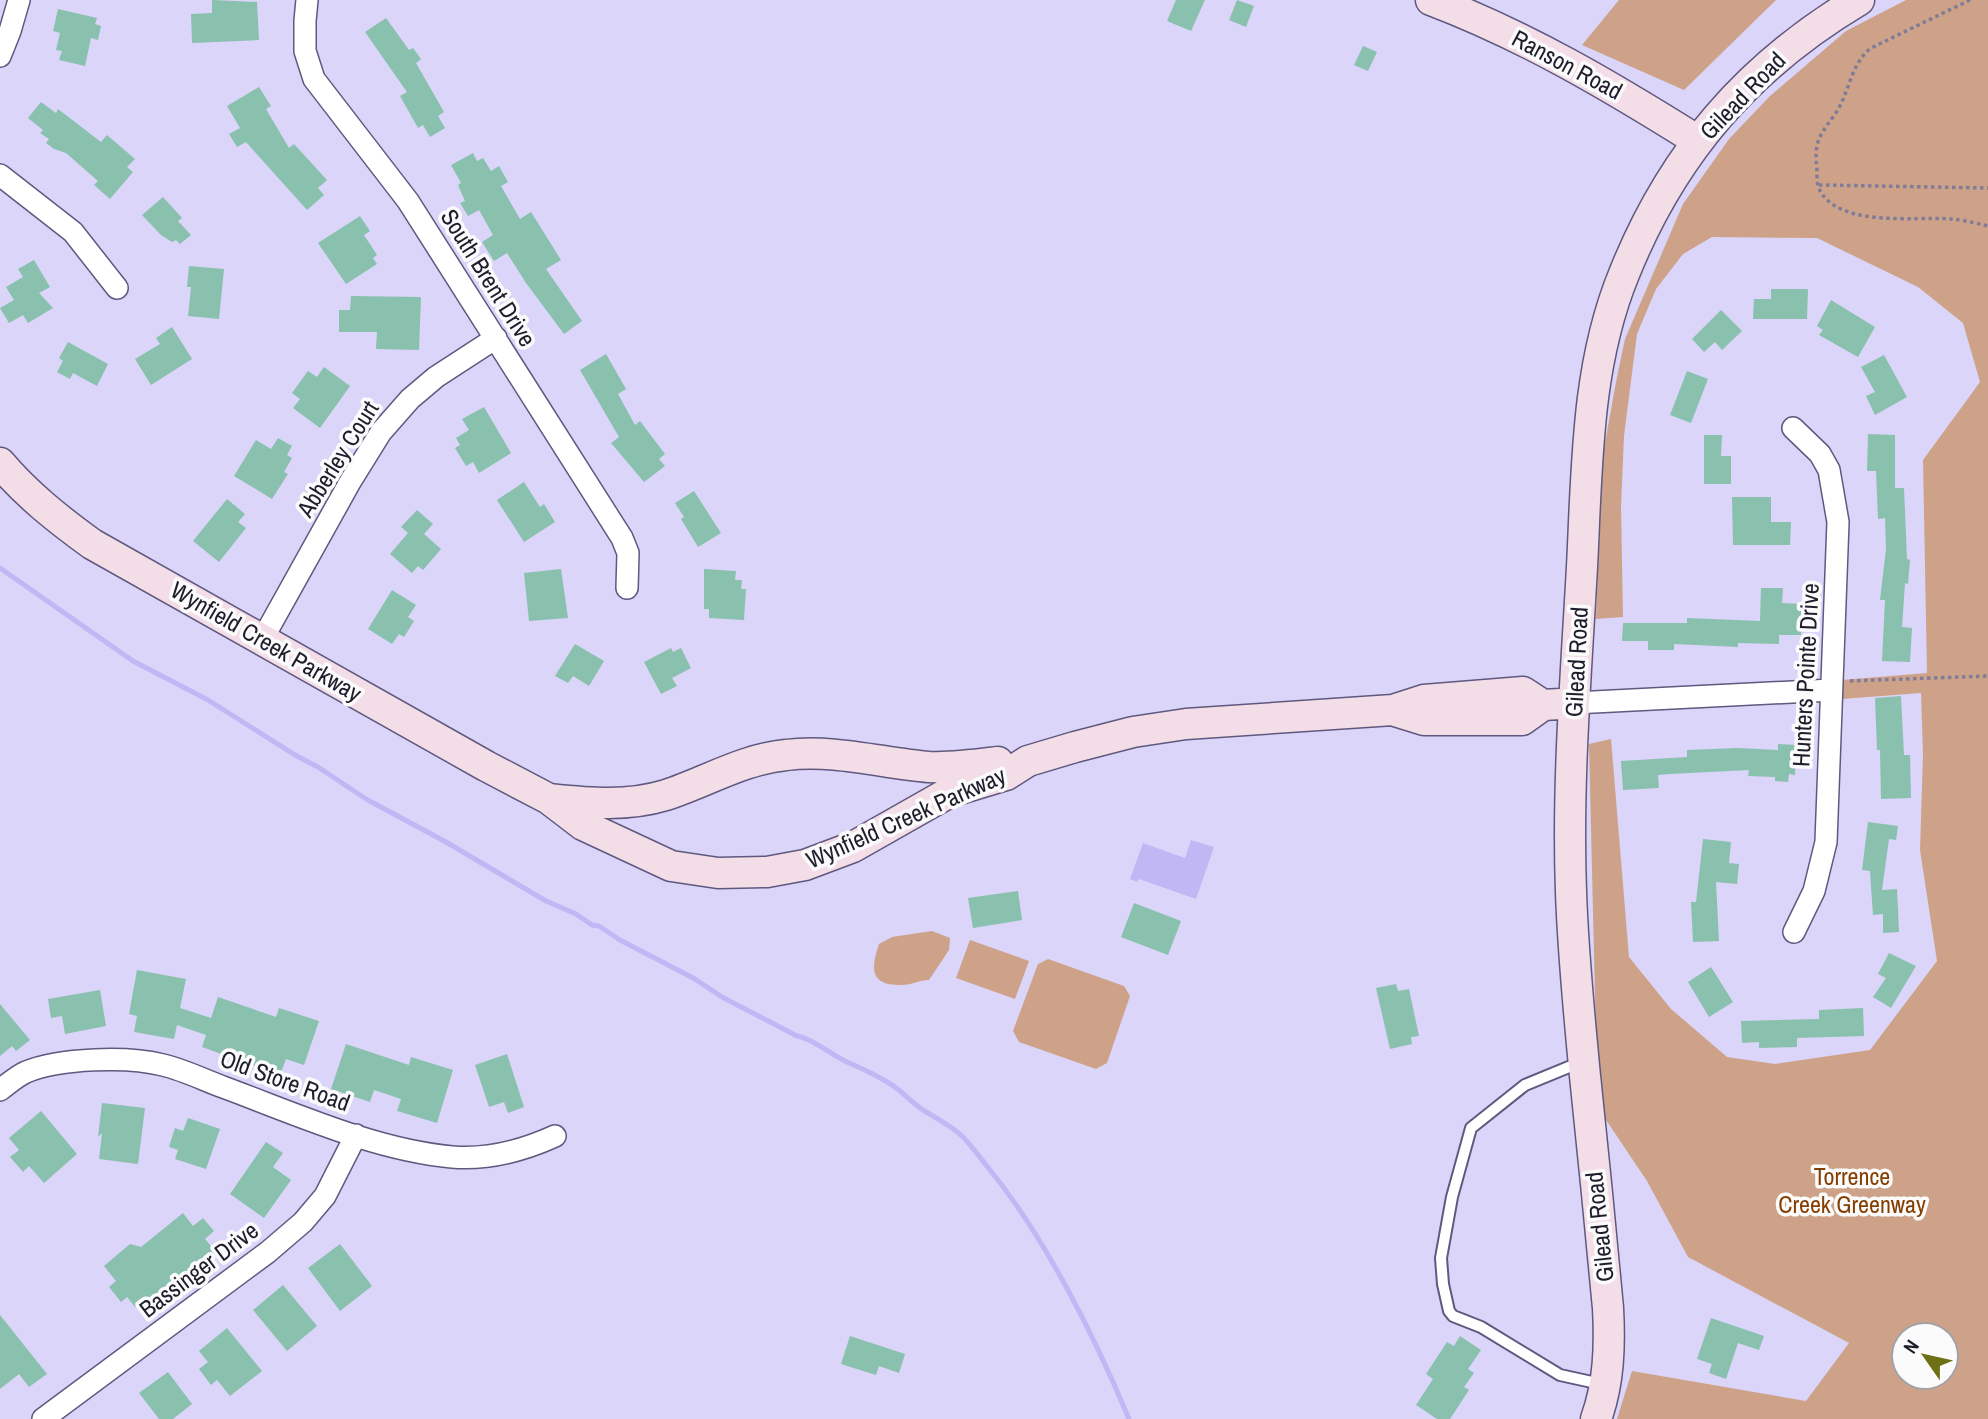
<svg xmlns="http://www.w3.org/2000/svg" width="1988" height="1419" font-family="'Archivo Narrow',sans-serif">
  <rect width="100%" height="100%" fill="#dad5f9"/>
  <!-- green -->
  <path fill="#cea288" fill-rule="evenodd" d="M1619,0H1776L1684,90L1582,45Z
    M1906,0H1988V1419H1617L1632,1371L1806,1401L1849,1343L1688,1257L1647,1181L1600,1111L1596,1038L1589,744L1611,739L1629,957L1671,1009L1727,1057L1775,1064L1870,1050L1937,961L1920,850L1923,754L1921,693L1842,699V680L1927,673L1923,460L1980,382L1963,323L1918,287L1817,238L1712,237L1683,254L1656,289L1637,334L1624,436L1621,506L1623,617L1596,619L1603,454L1616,382L1625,339L1683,204L1729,139L1770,96L1846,31ZM1904,1335H1946V1377H1904Z
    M932,931L950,938L949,950L929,980C920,980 911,985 902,985C869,986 871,968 879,944L892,937Z
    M970,940L1029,961L1015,999L956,978Z
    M1048,959L1124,986L1130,996L1107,1063L1096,1069L1019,1042L1013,1031L1038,964Z"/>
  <!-- water -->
  <path fill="#c1b7f4" d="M1191,840L1214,847L1196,899L1139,879L1137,882L1130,879L1143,843L1185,858Z"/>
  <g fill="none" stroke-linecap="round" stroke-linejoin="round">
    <!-- stream -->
    <path stroke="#c1b7f4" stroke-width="5" d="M0,568L133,661L208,700L295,755L318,767L366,799L446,842L546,901L576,914L592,925L599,926L620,940L695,979L722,997L797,1036C812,1038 833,1056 847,1062C861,1068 876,1075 889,1083C901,1090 911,1102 923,1110C936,1118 951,1126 962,1136C971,1145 979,1156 986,1165C1044,1235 1094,1335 1129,1419"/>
  </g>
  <!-- building -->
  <path fill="#8ac0ae" d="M212,0L257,2L259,40L192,43L191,14L212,13Z
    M1176,0H1205L1191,31L1167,21Z
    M1237,0L1254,6L1246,27L1229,20Z
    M58,9L97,18L95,24L101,26L98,40L91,38L85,66L59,60L62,51L56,50L60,33L53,31Z
    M386,18L409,50L413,48L421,59L416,63L444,112L438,116L445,128L430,137L423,125L418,128L400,96L407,92L365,32Z
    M1363,46L1377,52L1368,71L1354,65Z
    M259,87L271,106L266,109L289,148L294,144L327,180L318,188L324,195L307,210L246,142L237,147L229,134L240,128L227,106Z
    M41,102L56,113L58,109L101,142L107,135L135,159L127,167L133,172L110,199L94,185L98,181L66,153L54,149L46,143L49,139L40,133L43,130L28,118Z
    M473,153L477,161L483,158L491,171L499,166L508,182L501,186L520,219L531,212L561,260L546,269L582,321L564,334L526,283L507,253L494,261L482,242L493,235L479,210L468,216L460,203L465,201L458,185L461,183L451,165Z
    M163,197L182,218L178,221L191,235L180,244L176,240L172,242L161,235L142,215Z
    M360,216L370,231L364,235L377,255L373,258L377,264L346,284L318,243Z
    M34,260L50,287L39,293L53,308L28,323L23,315L9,323L0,308L14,300L6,287L23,277L18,269Z
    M189,266L224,269L219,319L188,316L191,287H187Z
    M1771,289H1808L1807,319H1753L1754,299H1771Z
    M351,296L421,297L419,350L376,349L377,332H339V310H350Z
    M1831,300L1875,327L1858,357L1819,335L1823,330L1817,326Z
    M1721,310L1742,331L1722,350L1715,342L1704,352L1692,339Z
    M172,327L192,359L151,385L135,359L160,344L156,338Z
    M68,342L108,364L97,386L73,373L70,379L57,372L63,361L59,358Z
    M606,354L626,389L618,394L635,425L640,421L665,454L659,459L665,466L644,482L611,443L619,437L580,370Z
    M1884,355L1907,397L1875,415L1866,396L1875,392L1861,367Z
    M324,367L350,386L320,428L293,408L300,399L292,393L308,371L317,377Z
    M1687,371L1708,379L1691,423L1670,415Z
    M484,407L511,453L479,473L473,462L466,466L455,448L460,445L456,438L469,430L462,419Z
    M1868,434L1895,435V488H1904L1907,559L1910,560L1908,584L1905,583L1902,627L1912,628L1910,662L1882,661L1885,600H1880L1886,549L1885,518L1878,519L1876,471H1867Z
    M1704,435H1722L1721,456H1731V484H1704Z
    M278,438L292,446L287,455L292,458L284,472L288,474L272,499L234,476L256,440L271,449Z
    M524,482L540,507L544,504L555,522L524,542L497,500Z
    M694,491L721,533L698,547L681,519L684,517L675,503Z
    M1732,497H1771V522H1791L1790,545H1733Z
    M227,499L245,514L238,522L246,528L219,562L193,541Z
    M417,510L433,524L424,534L441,549L423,570L418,566L412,573L390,554L408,533L401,527Z
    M561,569L568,618L529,621L524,573Z
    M704,569L736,571L735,580H742L741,589H746L744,620L709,618V609H704Z
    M1761,588H1783L1782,603L1802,604L1801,635H1779V644L1738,643V647L1674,644V650H1648V641H1622L1623,623H1687V618L1760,621Z
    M392,590L416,605L408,617L414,621L404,637L399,634L392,644L368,629Z
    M575,644L604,661L589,686L573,676L568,683L555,676Z
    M671,648L673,652L681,648L691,668L672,678L677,686L661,694L644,662Z
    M1901,696L1904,755H1910L1911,798L1881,799L1880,750H1877L1875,698Z
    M1778,744L1796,745L1795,775L1789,774L1788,782L1775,781V777L1748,776L1749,770L1670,774L1658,775L1659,788L1623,790L1621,761L1687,757V750L1738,748L1778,750Z
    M1868,822L1898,826L1896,840L1889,839L1882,890L1897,889L1899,932L1883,933V914L1873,915L1870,871L1862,870Z
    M1703,839L1731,842L1729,863L1739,864L1737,884L1716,882L1719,941L1693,942L1691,902H1696Z
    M1018,891L1022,920L973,928L968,898Z
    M1134,903L1181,921L1168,955L1121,937Z
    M1889,953L1916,966L1891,1008L1873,997L1886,978L1878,974Z
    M1711,967L1733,1002L1709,1017L1688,982Z
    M137,970L186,979L180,1008L211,1018L218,997L276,1017L279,1008L319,1021L304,1065L286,1059L280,1075L202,1047L206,1035L177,1025L174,1039L134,1032L137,1016L129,1014Z
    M1396,984L1398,991L1409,989L1419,1036L1411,1037L1412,1044L1390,1049L1376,988Z
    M100,990L106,1026L65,1034L62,1016L51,1018L48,999Z
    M0,1004L30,1040L16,1051L12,1046L0,1056Z
    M1863,1008L1864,1036L1797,1038V1047L1759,1048V1042L1742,1043L1741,1021L1819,1019V1010Z
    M346,1044L409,1065L411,1057L453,1070L437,1123L397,1111L401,1099L374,1090L370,1102L331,1089Z
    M507,1054L524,1107L508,1113L504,1102L489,1107L475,1065Z
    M102,1103L145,1108L138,1164L99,1159L102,1133L98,1137Z
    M41,1111L77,1154L44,1183L29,1166L23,1172L10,1157L19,1150L9,1138Z
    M188,1118L220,1129L206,1169L175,1159L178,1150L169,1147L175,1128L183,1131Z
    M266,1142L283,1153L273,1167L291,1180L264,1218L230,1194Z
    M183,1213L193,1226L203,1218L214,1231L205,1239L216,1252L188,1275L185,1272L145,1306L141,1301L135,1307L127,1297L121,1302L109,1287L116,1281L104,1266L130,1244L141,1247Z
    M340,1244L372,1286L340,1311L308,1268Z
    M283,1285L317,1326L287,1351L253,1310Z
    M0,1315L47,1374L29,1387L19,1374L0,1389Z
    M1711,1318L1764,1336L1759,1350L1738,1343L1726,1379L1709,1373L1712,1364L1697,1359Z
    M227,1328L262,1371L230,1396L217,1380L211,1385L199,1369L208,1362L199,1351Z
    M850,1336L905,1354L899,1373L879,1366L876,1375L841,1364Z
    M1460,1336L1481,1350L1468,1369L1474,1373L1464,1387L1469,1390L1450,1419H1437L1416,1405L1433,1379L1426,1374L1447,1342L1454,1346Z
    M168,1372L192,1404L173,1419H159L139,1393Z"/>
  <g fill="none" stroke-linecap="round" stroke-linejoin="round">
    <!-- lane casing -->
    <g stroke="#5f587f" stroke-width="14">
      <path id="lane" d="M1581,1062L1525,1085L1471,1128L1452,1197L1441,1258L1443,1284L1449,1311L1453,1316L1481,1327L1560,1375L1601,1384"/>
    </g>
    <!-- street casing -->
    <g stroke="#5f587f" stroke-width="24">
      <path id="street" d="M307,0L305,21V51L314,79L408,201L622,538L628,553L627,588
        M0,56L10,31L19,0
        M0,175L73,232L117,288
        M1793,428L1820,454L1829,470L1838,522L1826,842L1814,891L1794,932
        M262,640L350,482L381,432L410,399L436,377L496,338
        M1574,703L1831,690
        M0,1090C8,1084 17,1076 26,1072C60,1058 128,1056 163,1065C184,1070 204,1080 223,1087C296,1114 375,1150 452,1157C488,1160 522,1151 555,1136
        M43,1419L268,1252L303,1222L325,1196L356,1135"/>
    </g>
    <!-- secondary casing -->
    <g stroke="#5f587f" stroke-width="33">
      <path id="secondary" d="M1431,0C1526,36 1612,87 1698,141
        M0,463C27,495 59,520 92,544L486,766L549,799L583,825L671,866L718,873L767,872L805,865L853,847L950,792L1006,775L1028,761L1075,747L1133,732L1186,724L1393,710L1424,700L1523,692L1543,705
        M1395,711L1424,720H1522L1543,705L1560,704
        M550,799C589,803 627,807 666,795C706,782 743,759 786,755C834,749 882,763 929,767C953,768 974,765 998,762
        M1596,1419C1609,1383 1610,1346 1608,1308C1601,1231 1593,1153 1585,1076C1579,1014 1573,953 1571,892C1567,784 1576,675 1582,567C1587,469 1586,366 1624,274C1672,154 1748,66 1859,0"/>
    </g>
    <!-- path -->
    <path stroke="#807c97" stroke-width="3.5" stroke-dasharray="3.5 3.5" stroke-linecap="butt" d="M1970,0L1871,48C1849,65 1850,95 1833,117C1818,137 1814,144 1817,170C1817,175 1817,181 1818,186C1834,229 1916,216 1951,219C1963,220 1976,223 1988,226
      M1819,185L1988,188
      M1850,681L1988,676"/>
    <!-- lane -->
    <use href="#lane" stroke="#fff" stroke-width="10"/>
    <!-- street -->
    <use href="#street" stroke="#fff" stroke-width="21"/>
    <!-- secondary -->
    <use href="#secondary" stroke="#f3dde7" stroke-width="30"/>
  </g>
  <g text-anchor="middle" stroke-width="7" stroke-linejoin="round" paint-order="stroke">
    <!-- street labels -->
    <g font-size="24" fill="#1f1c2c" stroke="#fbfbfb">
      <text transform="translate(1567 65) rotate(28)" y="8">Ranson Road</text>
      <text transform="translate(1743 96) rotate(-46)" y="8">Gilead Road</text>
      <text transform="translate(488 278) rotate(58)" y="8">South Brent Drive</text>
      <text transform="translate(338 459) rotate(-58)" y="8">Abberley Court</text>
      <text transform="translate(266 642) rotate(30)" y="8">Wynfield Creek Parkway</text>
      <text transform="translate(1577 662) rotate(-87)" y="8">Gilead Road</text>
      <text transform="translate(1806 675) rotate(-87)" y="8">Hunters Pointe Drive</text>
      <text transform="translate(906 818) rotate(-24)" y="8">Wynfield Creek Parkway</text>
      <text transform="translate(285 1081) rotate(20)" y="8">Old Store Road</text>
      <text transform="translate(1600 1227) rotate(-96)" y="8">Gilead Road</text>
      <text transform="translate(199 1270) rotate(-37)" y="8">Bassinger Drive</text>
    </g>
    <!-- park labels -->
    <g font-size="24" fill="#853e01" stroke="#fbfbfb">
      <text x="1852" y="1185">Torrence<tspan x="1852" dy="28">Creek Greenway</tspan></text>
    </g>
  </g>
  <!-- north arrow -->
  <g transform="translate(1925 1356) rotate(304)"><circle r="33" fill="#fbfbfb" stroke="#a3a2a8" stroke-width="2"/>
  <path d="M0-5L12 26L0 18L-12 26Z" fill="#6d7015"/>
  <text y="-10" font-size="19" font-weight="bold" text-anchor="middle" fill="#1f1c2c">N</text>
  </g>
</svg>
